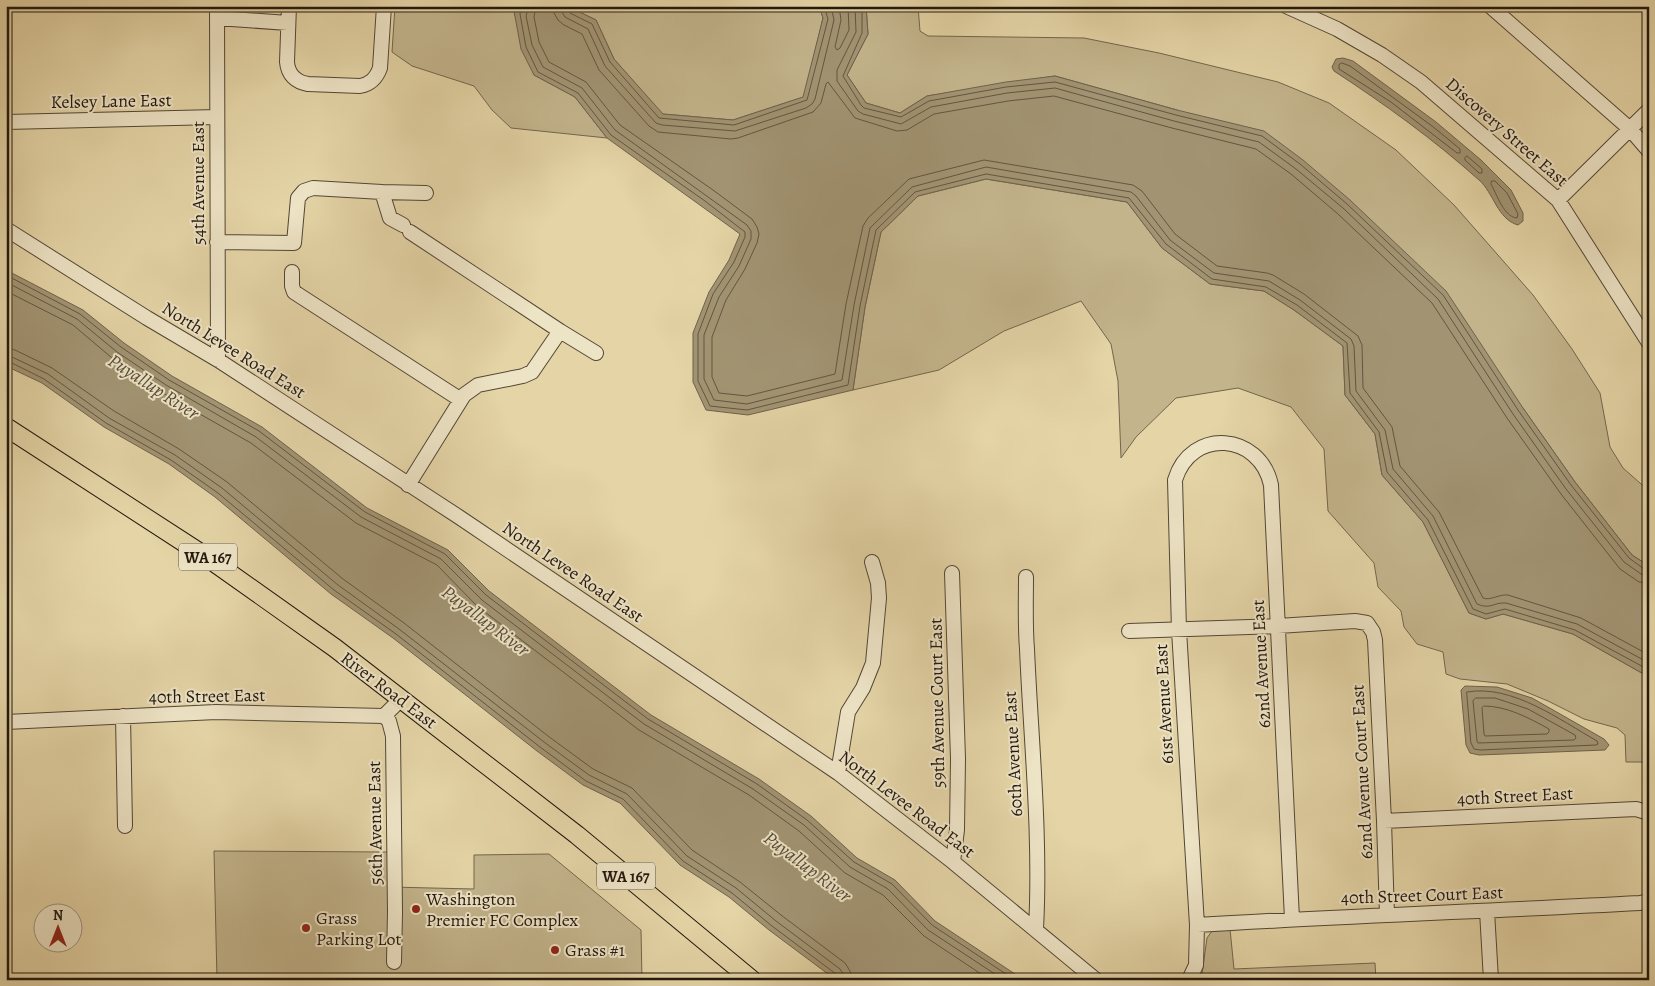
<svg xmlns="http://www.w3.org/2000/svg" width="1655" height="986" font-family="Alegreya,serif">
  <rect width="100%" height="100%" fill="#e4d4a6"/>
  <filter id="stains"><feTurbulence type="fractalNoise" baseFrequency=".004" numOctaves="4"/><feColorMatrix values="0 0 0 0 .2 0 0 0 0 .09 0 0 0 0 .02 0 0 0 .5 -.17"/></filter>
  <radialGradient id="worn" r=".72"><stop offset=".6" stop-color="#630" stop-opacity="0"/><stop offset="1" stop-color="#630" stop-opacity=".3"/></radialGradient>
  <!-- green -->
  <path fill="#c3b48c" stroke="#72664e" d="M395,6H520L514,12L534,75L575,97L607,138L511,128L492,110L474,86L412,66L392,52Z
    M567,6H819L823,18L804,97L733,120L662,114L614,59L596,20Z
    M866,6H918L920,31L928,36L1084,38L1159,53L1278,82L1329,103L1396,150L1454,205L1533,295L1572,349L1600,393L1610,447L1623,468L1649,491V566L1632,555L1575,482L1523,408L1177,110L1055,76L927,96L900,113L866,103L847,75L868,34Z
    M986,179L1127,202L1162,248L1210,284L1264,291L1294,310L1343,346L1345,395L1375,434L1382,475L1423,522L1469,613L1486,619L1503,614L1573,634L1640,672L1649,675V762H1626L1625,735L1617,728L1584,719L1548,701L1507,684L1460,679L1446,674L1443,652L1417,644L1404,627L1401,611L1378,587L1374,563L1328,511L1324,449L1291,407L1238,388L1176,398L1136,437L1121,458L1118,381L1111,344L1081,301L1004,331L939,370L853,390L865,307L881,232L918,196Z
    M214,851L389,852V887L474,889V855L549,854L641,930L642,980H217Z
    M1230,929L1234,969L1375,963L1376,980H1198L1202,974L1207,938L1212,931Z"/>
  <!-- water -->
  <path fill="#a29473" stroke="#6f624b" d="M520,6H567L596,20L614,59L663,114L733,120L803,97L823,18L819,6H866L868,34L847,75L866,103L900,113L927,96L1006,82L1055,76L1177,110L1264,131L1303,160L1350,200L1446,291L1523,408L1575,482L1632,555L1649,566V675L1640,672L1573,634L1503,614L1486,619L1469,613L1423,522L1382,475L1375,434L1345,395L1343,346L1294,310L1264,291L1210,284L1162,248L1127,202L986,179L918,196L881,232L865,307L853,390L748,415L706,410L693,382V333L709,292L729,260L740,234L607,138L575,97L534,75L521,49L514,11Z
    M1343,58L1353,61L1436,122L1481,160L1511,190L1523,213V221L1518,225C1497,219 1494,193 1479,180C1433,139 1386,105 1334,71L1332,67L1336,59Z
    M6,270L83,310L124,343L172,376L262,427L367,508L448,550L489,591L651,715L759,779L811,816L857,858L895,880L935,921L1024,980H836L769,930L729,897L680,865L620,803L583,785L537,751L393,638L331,594L215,497L169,464L104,427L42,383L6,366Z
    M1465,686L1497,687L1532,698L1604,739L1609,745L1605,750L1479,755L1470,753L1466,745L1461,690Z"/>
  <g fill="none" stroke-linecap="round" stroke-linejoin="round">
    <!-- shore -->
    <path stroke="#625641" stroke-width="1" d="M522,6L520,14L526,47L538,72L578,93L611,135L705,201L745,232V237L734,262L713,294L698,334V381L710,406L747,410L848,385L860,306L876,230L915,192L986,174L1129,198L1166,244L1212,279L1266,287L1297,305L1347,343L1350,393L1379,432L1387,472L1428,520L1473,609L1486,614L1505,609L1575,630L1649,670
      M529,6L526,16L532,45L543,67L582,88L615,130L747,225L751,231V239L739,266L719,297L704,335V379L714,400L747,404L842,380L854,305L870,228L912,187L986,167L1131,192L1136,196L1170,240L1214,273L1269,281L1300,300L1351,339L1354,346L1356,391L1385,430L1393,469L1433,516L1477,604C1491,610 1493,602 1506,603L1577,624L1649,663
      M536,6L534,17L539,42L549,62L586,82L620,125L713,190L752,219L757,227L759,234L757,243L745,269L726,300L712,337V377L719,393L747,396L835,374L846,304L863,226L868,218L909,179L984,160L1133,185L1142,191L1175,234L1217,266L1267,273L1273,275L1304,294L1358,336L1362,345L1363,388L1392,427L1400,466L1439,512L1483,598C1490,601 1499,594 1508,595L1581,618L1649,655
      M553,6L554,13L558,20L564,25L582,34L599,70L649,126L658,132L731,139L738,138L813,112L821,103L826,84L828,82L855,118L897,131L907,130L934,114L1008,101L1054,96L1172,128L1256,149L1291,174L1338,214L1432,303L1507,418L1561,494L1620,569L1639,582L1649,583
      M561,6L562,12L565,17L588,29L605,66L656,123L662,125L735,131L806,108L812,104L815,99L834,20L831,6
      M567,6L570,13L592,24L610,62L659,118L734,125L807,100L828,19L824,6
      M839,6L841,20L835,47L837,50L840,48L849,30L848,6
      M855,6L856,32L837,70V81L858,111L863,114L901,124L931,107L1007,93L1055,88L1174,121L1259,142L1296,169L1343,208L1438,299L1513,414L1566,489L1624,562L1641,574L1649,576
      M862,6V33L843,76L861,105L864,108L901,117L929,101L1006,87L1055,82L1176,115L1262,136L1300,164L1347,204L1443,295L1518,410L1571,485L1629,558L1644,569L1649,570
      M1342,63L1350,66L1432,126L1460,149V153H1457L1391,102L1339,69V65Z
      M1467,156L1482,169V173H1479L1465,160V158Z
      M1492,181H1495L1507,193L1518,214L1517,218C1504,217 1497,195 1491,184Z
      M6,275L80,314L121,347L169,380L259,431L365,512L445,554L486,595L648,719L757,784L807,820L854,862L892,884L932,925L1015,980
      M6,282L77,319L117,352L166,385L256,437L361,517L441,559L482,600L644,724L753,789L804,825L850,867L888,889L928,930L1004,980
      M6,291L73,325L112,358L161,392L251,443L356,523L437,565L477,606L639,730L749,795L799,831L845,873L883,895L924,936L990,980
      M6,348L15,350L52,368L114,411L179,449L227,482L343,579L404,623L548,736L593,769L632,788L692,850L740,882L781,915L845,963L850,971L852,980
      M6,356L12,357L48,374L109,418L175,455L222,488L338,585L399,629L544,742L589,775L627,794L687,856L736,888L776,921L840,969L843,974L844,980
      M6,362H10L44,379L106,423L171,460L218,493L334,590L396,634L540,747L586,781L623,799L683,861L732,893L772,926L836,974L838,980
      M1467,692C1512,684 1560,720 1597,741L1598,744L1596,745L1480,750L1474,749L1471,743Z
      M1476,698H1495L1528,709L1575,735L1576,738L1574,740L1478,743L1477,741L1473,701Z
      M1484,706C1507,706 1529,718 1549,729V732L1547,734L1485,736L1484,734L1482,708Z"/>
    <!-- minor casing -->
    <g stroke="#524735" stroke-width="16">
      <path id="minor" d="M217,6L218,360
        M289,6L287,62C288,75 296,82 308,84L360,86C370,84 376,79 380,68L384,6
        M1286,6L1337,29L1382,55L1421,82L1558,200L1649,343
        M1490,6L1630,129L1649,151
        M217,18L288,23
        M6,122L217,117
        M382,192L426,193
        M1558,200L1649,110
        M6,229L147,318L218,360L459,517L838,773L953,862L1096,980
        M217,242L294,243L298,198L304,191L313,188L382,192L390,218L403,225
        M292,272V286L294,292L461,400
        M560,331L596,353
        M408,485L464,395L478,385L523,376L532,372L560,331L410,232
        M952,573L958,759L957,830L953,862
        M1026,577C1026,601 1025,625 1027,649C1031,742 1041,836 1036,929
        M1129,631L1278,626L1355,621L1367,623L1373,632L1375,640L1384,821L1387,915
        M123,716L125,826
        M384,716L389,721L393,736L395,912L394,962
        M6,722L216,712L384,716L402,698
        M838,773L848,712L863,688L873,663L879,598L878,583L872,562
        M1384,821L1636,809L1649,813
        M1487,911L1491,980
        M1197,925C1344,916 1492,911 1640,903L1649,901
        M1189,980L1196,965L1197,925L1179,630L1175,480C1191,427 1260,433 1271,485L1292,919"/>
    </g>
    <!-- major casing -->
    <g stroke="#22180f" stroke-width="20">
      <path id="major" d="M6,427L208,558L335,648L577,835L752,980"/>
    </g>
    <!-- minor -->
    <use href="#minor" stroke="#ede3c5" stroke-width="14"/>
    <!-- major -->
    <use href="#major" stroke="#e4d4a6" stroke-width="18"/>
  </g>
  <!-- markers -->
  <g fill="#8f2418" stroke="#ede3c5" stroke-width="2">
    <circle cx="416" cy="909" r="5"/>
    <circle cx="306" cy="928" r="5"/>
    <circle cx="555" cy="950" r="5"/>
  </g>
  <g text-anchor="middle" stroke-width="4" stroke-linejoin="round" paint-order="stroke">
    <!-- shield labels -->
    <g fill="#ede3c5" stroke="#5f5546" stroke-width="1">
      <rect x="179" y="543.5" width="58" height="27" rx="4"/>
      <rect x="597" y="862.5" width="58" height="27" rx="4"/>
    </g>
    <g font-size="16" font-weight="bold" fill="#22180f">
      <text x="208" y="563">WA 167</text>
      <text x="626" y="882">WA 167</text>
    </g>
    <!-- street labels -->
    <g font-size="18" fill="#22180f" stroke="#ede3c5">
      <text transform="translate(111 101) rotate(-1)" y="6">Kelsey Lane East</text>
      <text transform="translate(1507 132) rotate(41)" y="6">Discovery Street East</text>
      <text transform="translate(198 183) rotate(-90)" y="6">54th Avenue East</text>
      <text transform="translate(234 350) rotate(32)" y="6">North Levee Road East</text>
      <text transform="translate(573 572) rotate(34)" y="6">North Levee Road East</text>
      <text transform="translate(1261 664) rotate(-93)" y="6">62nd Avenue East</text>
      <text transform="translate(389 690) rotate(37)" y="6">River Road East</text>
      <text transform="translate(207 696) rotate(-1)" y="6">40th Street East</text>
      <text transform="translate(937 703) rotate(-91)" y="6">59th Avenue Court East</text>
      <text transform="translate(1164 704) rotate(-93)" y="6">61st Avenue East</text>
      <text transform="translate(1013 754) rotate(-93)" y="6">60th Avenue East</text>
      <text transform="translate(1362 772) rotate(-93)" y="6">62nd Avenue Court East</text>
      <text transform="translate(1515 796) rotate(-3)" y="6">40th Street East</text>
      <text transform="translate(907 804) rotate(37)" y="6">North Levee Road East</text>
      <text transform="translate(375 823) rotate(-91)" y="6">56th Avenue East</text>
      <text transform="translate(1422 895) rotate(-2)" y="6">40th Street Court East</text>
    </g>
    <!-- poi labels -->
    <g font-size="18" fill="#22180f" stroke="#ede3c5" text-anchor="start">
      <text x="426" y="905">Washington<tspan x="426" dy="21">Premier FC Complex</tspan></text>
      <text x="316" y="924">Grass<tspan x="316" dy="21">Parking Lot</tspan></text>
      <text x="565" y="956">Grass #1</text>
    </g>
    <!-- water labels -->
    <g font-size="19" font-style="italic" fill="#554a37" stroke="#ede3c5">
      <text transform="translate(154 386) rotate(33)" y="7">Puyallup River</text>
      <text transform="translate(486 620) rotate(37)" y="7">Puyallup River</text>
      <text transform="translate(808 866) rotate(37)" y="7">Puyallup River</text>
    </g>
  </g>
  <!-- margin -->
  <rect width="1655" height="986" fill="none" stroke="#e4d4a6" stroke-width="25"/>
  <rect x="8" y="8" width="1640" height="971" fill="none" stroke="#22180f" stroke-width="2.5"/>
  <rect x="12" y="12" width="1630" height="961" fill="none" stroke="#22180f"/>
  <!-- north arrow -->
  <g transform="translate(58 928)"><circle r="24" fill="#ede3c5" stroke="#9c927c"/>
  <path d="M0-4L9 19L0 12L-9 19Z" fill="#8f2418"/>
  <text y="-8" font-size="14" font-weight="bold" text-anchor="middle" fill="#22180f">N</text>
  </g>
  <rect width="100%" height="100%" filter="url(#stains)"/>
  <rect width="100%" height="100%" fill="url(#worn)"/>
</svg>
